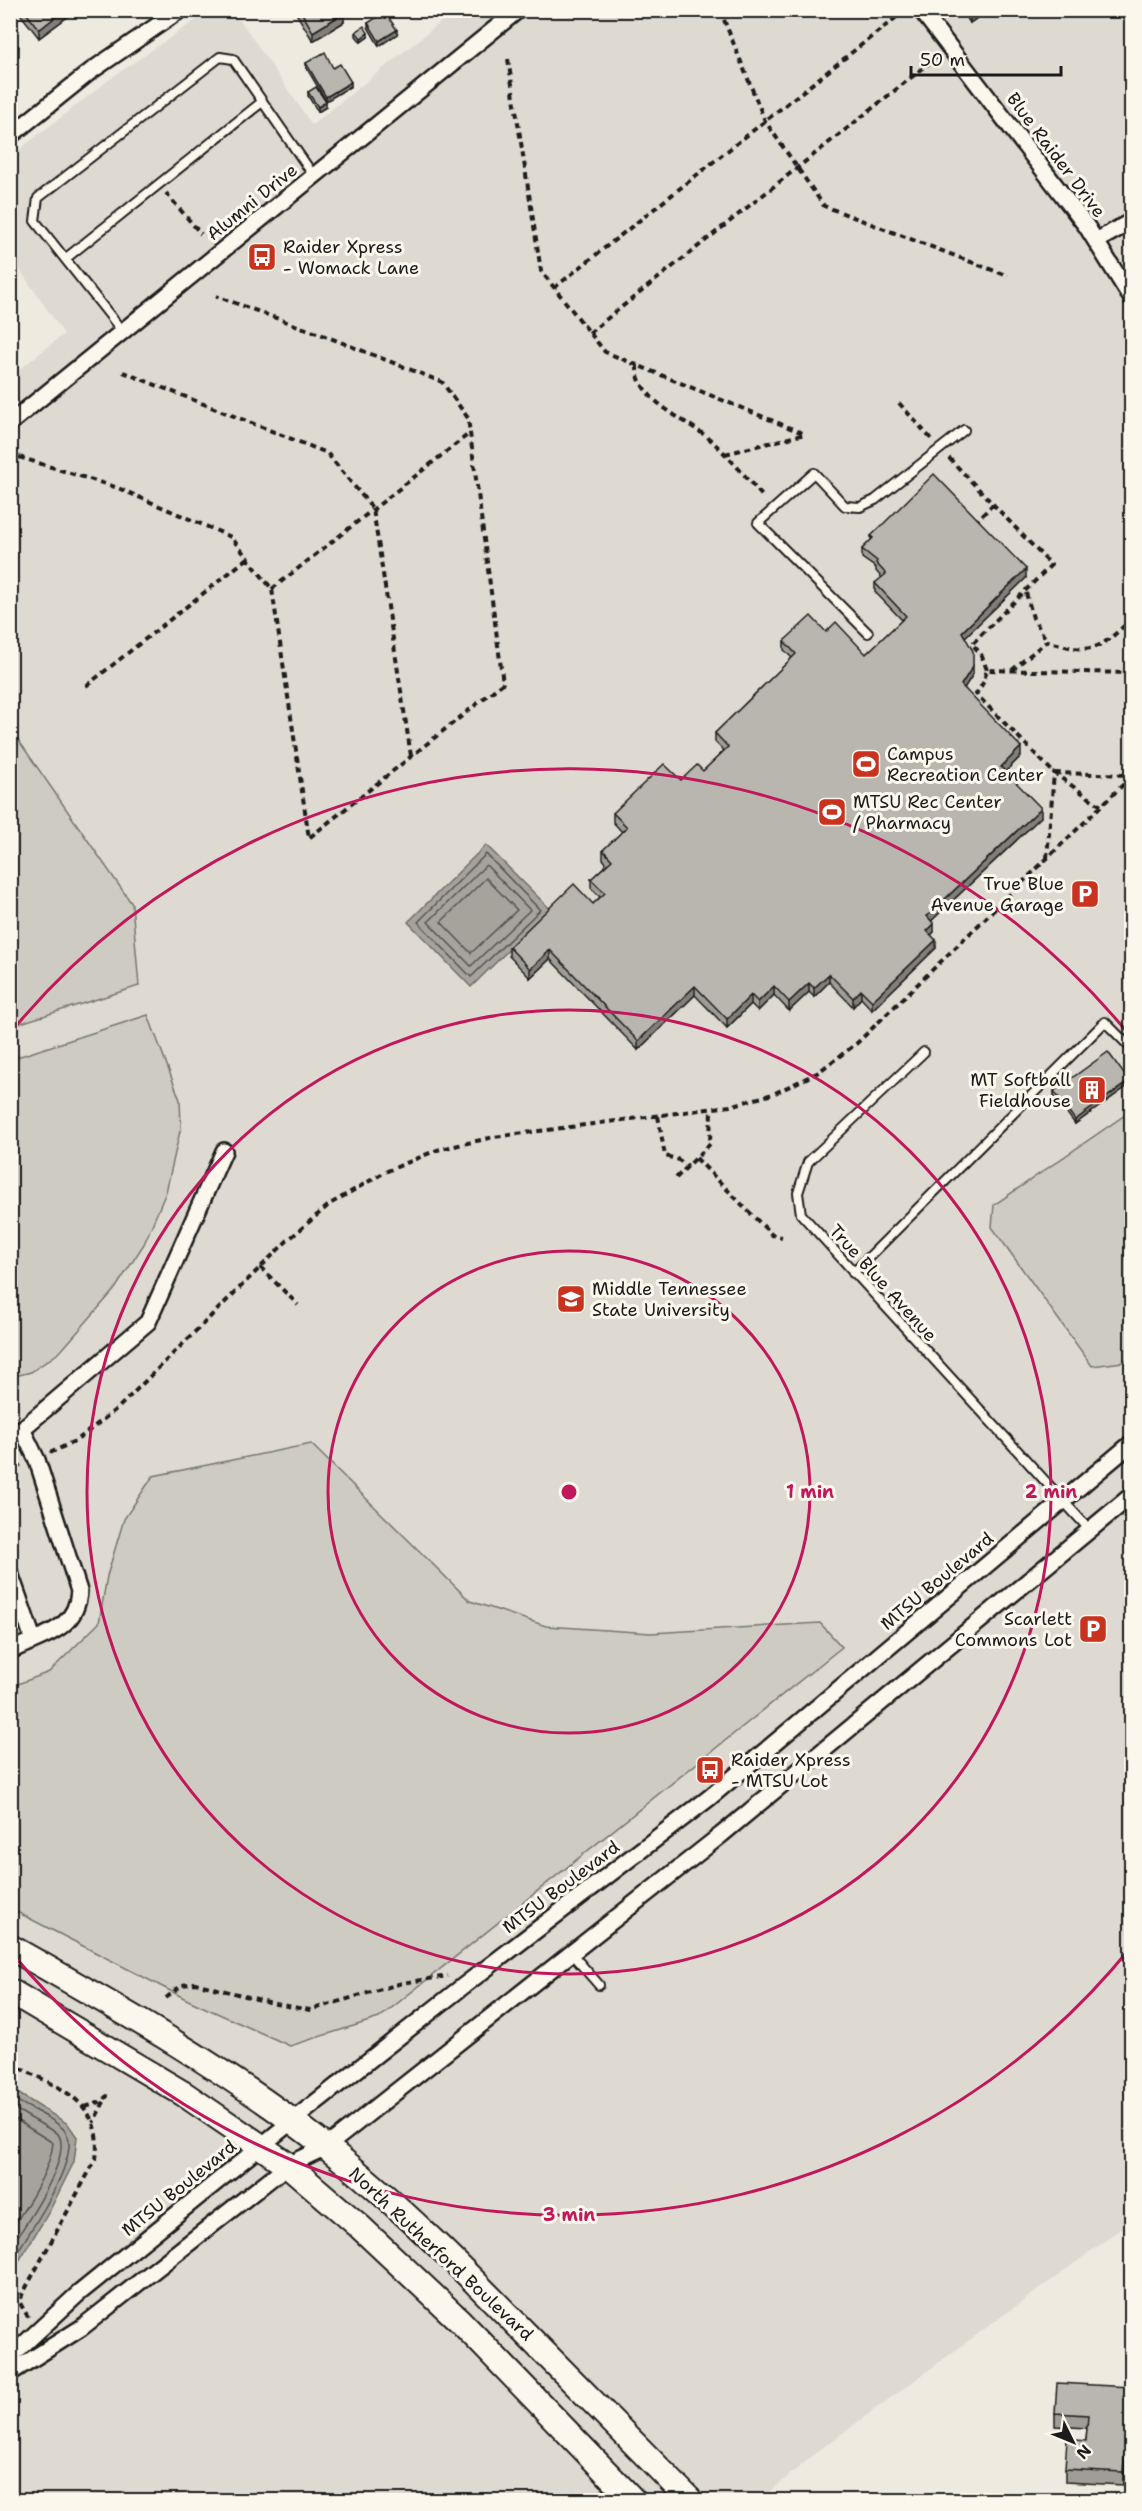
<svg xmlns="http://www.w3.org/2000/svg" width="1142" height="2511" font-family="'Shantell Sans',sans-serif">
  <rect width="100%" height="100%" fill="#eeeadf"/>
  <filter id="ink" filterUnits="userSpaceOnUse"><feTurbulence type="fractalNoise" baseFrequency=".0167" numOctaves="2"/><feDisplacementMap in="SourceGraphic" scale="12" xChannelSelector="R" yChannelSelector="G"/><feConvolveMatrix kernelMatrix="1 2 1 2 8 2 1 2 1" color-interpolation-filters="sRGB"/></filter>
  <g filter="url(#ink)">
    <!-- built -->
    <path fill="#dedad1" d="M209,11H234L312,125L455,11H1131V2222L822,2448L760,2500H11L10,377L64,334L11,257V156L110,79Z"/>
    <!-- green -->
    <path fill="#ceccc2" stroke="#75746f" stroke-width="1.5" d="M10,728L132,904L139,986L11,1026Z
      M148,1015L180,1100L181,1127L166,1192L144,1244L115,1289L60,1352L31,1372L11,1377V1059Z
      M1131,1111V1358L1123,1362L1092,1366L992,1227L994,1205Z
      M311,1444L470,1601L546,1626L651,1633L820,1623L842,1647L379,2018L290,2046L188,2000L11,1909L10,1687L49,1672L99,1623L107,1576L124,1519L153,1476Z"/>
    <!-- water -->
    <path fill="#a6a39d" stroke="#6f6d69" stroke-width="1.5" d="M486,845L550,909L471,987L408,922Z
      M11,2089L68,2124L77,2137L74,2162L49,2212L11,2274Z"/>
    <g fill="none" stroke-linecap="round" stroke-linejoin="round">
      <!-- shore -->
      <path stroke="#535250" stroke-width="1.5" d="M486,854L540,910L471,977L418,922Z
        M486,865L530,910L471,966L428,922Z
        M486,878L517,910L471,953L441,922Z
        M10,2096C25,2108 54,2117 65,2131C85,2155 25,2239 10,2263
        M10,2106L58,2134C74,2156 24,2227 10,2248
        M10,2116L53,2143C50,2172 26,2207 10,2231"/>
      <!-- lane casing -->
      <g stroke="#1c1c1c" stroke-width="12">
        <path id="lane" d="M65,259L262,102
          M123,332L35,221L38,198L220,57L233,59L314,176
          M868,633L758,523L814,473L845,506L860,507L875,500L964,430
          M924,1052L808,1162L798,1193L801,1214L1089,1529
          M853,1273L1105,1022L1132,1049
          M571,1953L599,1985"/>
      </g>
      <!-- street casing -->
      <g stroke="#1c1c1c" stroke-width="20">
        <path id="street" d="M921,10L1087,227L1132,299
          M10,136L91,71L180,10
          M1096,241L1132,221
          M10,423L518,10
          M22,1429L148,1322L224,1151
          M10,1434L22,1429L37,1460L79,1591C77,1631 41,1635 10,1651
          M10,1573L33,1639
          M10,2357L78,2294L292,2121L462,1987L709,1798L1132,1443
          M10,2373L81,2328L288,2165L326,2147L721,1835L1132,1495"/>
      </g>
      <!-- primary casing -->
      <g stroke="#1c1c1c" stroke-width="28">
        <path id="primary" d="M10,1947C118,2008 227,2069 325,2146C396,2202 461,2267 524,2332C579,2388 634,2444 690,2500
          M10,1991L184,2094L288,2165L359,2226L460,2321L633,2500"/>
      </g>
      <!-- path -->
      <path stroke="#1c1c1c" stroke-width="4" stroke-dasharray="6 4.5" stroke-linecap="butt" d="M720,10L765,121L824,206L1008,276
        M508,59L541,271L605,352L805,434
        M166,193L201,234
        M554,288L903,12
        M589,333L937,57
        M637,365C635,401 691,421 713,442C731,459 747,478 763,497
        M123,372L327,453L373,509L411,756
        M899,403L933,441
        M725,454L805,434
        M19,457L118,488L231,537L272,589L309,838L503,683L468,418L442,382L325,336L216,296
        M949,458L1051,565L972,644L981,654L987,670
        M975,523L993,504
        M272,589L470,433
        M1026,593L1033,618L1047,641
        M1012,670L1047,641C1092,655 1099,651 1132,618
        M1132,673L987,670L983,683L976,694L1054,773L1132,775
        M86,686L248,558
        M1047,858L1054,773L1101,806
        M658,1116L665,1156L677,1159L688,1166
        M696,1158L772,1235L782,1237
        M676,1178L710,1144L711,1109
        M260,1267L298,1305
        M50,1453L77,1440L119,1407L288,1240L330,1204L385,1172L437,1150L494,1137L730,1106L773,1094L817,1073L856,1044L1132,776
        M10,1469L21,1465
        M166,1998L182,1985L195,1983L276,2004L310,2010L402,1983L448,1976
        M10,2063C55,2087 104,2098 96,2159L22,2295L20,2303L28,2317
        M85,2107L98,2103L107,2096L93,2123"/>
      <!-- lane -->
      <use href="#lane" stroke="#fbf7ec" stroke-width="8"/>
      <!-- street -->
      <use href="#street" stroke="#fbf7ec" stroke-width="15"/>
      <!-- primary -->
      <use href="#primary" stroke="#fbf7ec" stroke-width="24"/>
    </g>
    <!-- wall -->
    <path fill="#9f9d96" stroke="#1c1c1c" stroke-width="1.5" d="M21,10H74V12L39,38L21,15Z
      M294,10H342L344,22L313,41Z
      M961,10H974L977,18L970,23Z
      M368,23L397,34L379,46L368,27Z
      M356,32L368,37L361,42L356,36Z
      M306,63L333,68L351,86L326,101L306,67Z
      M308,92L326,107L318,112L308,96Z
      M871,536L1026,578L965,637L973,674L964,688L1021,756L1005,772L1041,817L931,921L934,932L931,935L936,948L872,1010L861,998L853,1007L829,982L814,997L809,992L789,1011L774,995L758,1011L751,1004L727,1028L695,995L638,1050L550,959L530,978L509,956V947L593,904L600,897L591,888V879L607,864L603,859V850L622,832L613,822V813L681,780L703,771L724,751L715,742V733L792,658L784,650V641L826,632L866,654L902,620L875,592V583L882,578L876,571V568L862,558V549L871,541Z
      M1129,1085L1075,1124L1054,1096V1091Z
      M1130,2400L1123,2485L1065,2482V2469L1086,2441L1087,2428L1055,2426V2413Z"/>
    <!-- shaded-wall -->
    <path fill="#827f7a" stroke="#1c1c1c" stroke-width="1.5" d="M64,10H74V12L39,38V30Z
      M344,13V22L313,41V32Z
      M977,14V18L970,23V18Z
      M397,30V34L379,46V41Z
      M368,33V37L361,42V38Z
      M19,47V56L10,63V54Z
      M351,82V86L326,101V97Z
      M326,102V107L318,112V107Z
      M1026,569V578L962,640V632Z
      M973,666V674L961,693V685Z
      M1021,747V756L1001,776V767Z
      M1041,808V817L927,925V916Z
      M934,924V932L927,939V931Z
      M936,940V948L872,1010V1001Z
      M550,950V959L530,978V969Z
      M829,974V982L814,997V988Z
      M809,983V992L789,1011V1002Z
      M695,986V995L638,1050V1041Z
      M774,986V995L758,1011V1002Z
      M861,990V998L853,1007V998Z
      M751,995V1004L727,1028V1019Z
      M1129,1081V1085L1075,1124V1120Z
      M1130,2387V2400L1123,2485V2472Z"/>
    <!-- building -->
    <path fill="#b9b6af" stroke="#1c1c1c" stroke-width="1.5" d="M24,10H64L39,30Z
      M300,10H342L344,13L313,32Z
      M964,10H974L977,14L970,18Z
      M385,12L397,30L379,41L368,23Z
      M364,26L368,33L361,38L356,32Z
      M10,36L19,47L10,54Z
      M325,52L333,68L340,64L351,82L326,97L306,63Z
      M316,87L326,102L318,107L308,92Z
      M934,474L1026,569L962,632L973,651V666L961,685L1021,747L1001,767L1041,808L927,916L934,924L927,931L936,940L872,1001L861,990L853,998L829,974L814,988L809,983L789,1002L774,986L758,1002L751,995L727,1019L695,986L638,1041L550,950L530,969L509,947L574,884L593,904L605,893L591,879L612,860L603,850L627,827L613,813L664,764L681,780L697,765L703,771L728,747L715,733L796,654L784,641L811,616L826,632L836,622L866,654L906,616L875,583L886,574L876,563L877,561L862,549L873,538L871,536Z
      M1108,1052L1129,1081L1075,1120L1054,1091Z
      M1057,2383L1130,2387L1123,2472L1065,2469L1067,2439L1086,2441L1088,2415L1055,2413Z"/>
  </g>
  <!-- distance rings -->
  <g fill="none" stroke="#c2185b" stroke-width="3">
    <circle cx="569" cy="1492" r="241"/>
    <circle cx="569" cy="1492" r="482"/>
    <path d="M1131 1947A723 723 0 0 1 11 1952M11 1032A723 723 0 0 1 1131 1037"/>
  </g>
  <!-- icons -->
  <defs>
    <g id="bus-square" transform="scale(1.5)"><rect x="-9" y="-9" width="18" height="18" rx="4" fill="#c8321e" stroke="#fbf7ec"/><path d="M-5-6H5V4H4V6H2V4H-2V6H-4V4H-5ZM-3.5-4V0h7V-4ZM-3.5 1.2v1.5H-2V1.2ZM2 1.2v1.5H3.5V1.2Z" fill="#fff"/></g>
    <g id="stadium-square" transform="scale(1.5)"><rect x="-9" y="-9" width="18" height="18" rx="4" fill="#c8321e" stroke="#fbf7ec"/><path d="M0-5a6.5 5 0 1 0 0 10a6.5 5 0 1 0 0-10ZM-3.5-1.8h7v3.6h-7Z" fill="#fff"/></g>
    <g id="parking-square" transform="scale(1.5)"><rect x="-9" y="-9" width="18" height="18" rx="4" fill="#c8321e" stroke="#fbf7ec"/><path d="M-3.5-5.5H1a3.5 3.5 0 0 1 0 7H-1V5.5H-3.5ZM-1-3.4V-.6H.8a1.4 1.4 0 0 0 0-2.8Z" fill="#fff"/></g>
    <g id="building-square" transform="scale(1.5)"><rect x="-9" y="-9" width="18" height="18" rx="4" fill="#c8321e" stroke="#fbf7ec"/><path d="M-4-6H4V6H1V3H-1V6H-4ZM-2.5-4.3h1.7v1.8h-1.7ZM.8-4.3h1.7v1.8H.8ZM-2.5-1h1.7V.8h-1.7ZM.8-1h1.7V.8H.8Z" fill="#fff"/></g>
    <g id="university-square" transform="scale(1.5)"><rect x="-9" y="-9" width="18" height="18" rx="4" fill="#c8321e" stroke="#fbf7ec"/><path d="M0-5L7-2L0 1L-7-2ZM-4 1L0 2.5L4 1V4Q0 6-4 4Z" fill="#fff"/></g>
  </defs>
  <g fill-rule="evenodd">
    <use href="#bus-square" x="262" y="257"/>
    <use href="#stadium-square" x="866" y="764"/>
    <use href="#stadium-square" x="832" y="812"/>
    <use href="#parking-square" x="1085" y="894"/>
    <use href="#building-square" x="1092" y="1090"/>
    <use href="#university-square" x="571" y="1299"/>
    <use href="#parking-square" x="1093" y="1629"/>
    <use href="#bus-square" x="710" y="1770"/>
  </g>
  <g text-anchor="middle" stroke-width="6" stroke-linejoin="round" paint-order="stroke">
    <!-- street labels -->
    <g font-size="18" fill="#1c1c1c" stroke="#fbf7ec">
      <text transform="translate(1056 155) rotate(53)" y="6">Blue Raider Drive</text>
      <text transform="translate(252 202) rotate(-39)" y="6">Alumni Drive</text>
      <text transform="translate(883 1283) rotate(48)" y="6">True Blue Avenue</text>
      <text transform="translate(937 1581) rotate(-40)" y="6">MTSU Boulevard</text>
      <text transform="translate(561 1887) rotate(-37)" y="6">MTSU Boulevard</text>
      <text transform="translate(179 2188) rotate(-39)" y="6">MTSU Boulevard</text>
      <text transform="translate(441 2254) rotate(43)" y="6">North Rutherford Boulevard</text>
    </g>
    <!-- poi labels -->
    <g font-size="18" fill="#1c1c1c" stroke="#fbf7ec" text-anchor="start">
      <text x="283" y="253">Raider Xpress<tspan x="283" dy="21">- Womack Lane</tspan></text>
      <text x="887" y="760">Campus<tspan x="887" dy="21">Recreation Center</tspan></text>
      <text x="853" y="808">MTSU Rec Center<tspan x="853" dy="21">/ Pharmacy</tspan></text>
      <text x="1064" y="890" text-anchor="end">True Blue<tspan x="1064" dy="21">Avenue Garage</tspan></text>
      <text x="1071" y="1086" text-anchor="end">MT Softball<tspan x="1071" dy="21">Fieldhouse</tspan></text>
      <text x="592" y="1295">Middle Tennessee<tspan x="592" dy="21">State University</tspan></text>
      <text x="1072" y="1625" text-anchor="end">Scarlett<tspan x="1072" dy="21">Commons Lot</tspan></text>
      <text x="731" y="1766">Raider Xpress<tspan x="731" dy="21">- MTSU Lot</tspan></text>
    </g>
  </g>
  <circle cx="569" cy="1492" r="9" fill="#c2185b" stroke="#fbf7ec" stroke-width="3"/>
  <g font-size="18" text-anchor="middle" font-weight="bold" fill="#c2185b" stroke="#fbf7ec" stroke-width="6" stroke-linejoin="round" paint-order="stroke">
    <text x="810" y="1498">1 min</text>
    <text x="1051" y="1498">2 min</text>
    <text x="569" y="2221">3 min</text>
  </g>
  <!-- margin -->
  <rect width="1142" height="2511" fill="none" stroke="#fbf7ec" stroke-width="36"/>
  <rect x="18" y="18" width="1106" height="2475" fill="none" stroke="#1c1c1c" stroke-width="2" filter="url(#ink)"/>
  <!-- north arrow -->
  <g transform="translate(1073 2442) rotate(133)" stroke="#fbf7ec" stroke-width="4.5" paint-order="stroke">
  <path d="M0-4.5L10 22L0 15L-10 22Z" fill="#1c1c1c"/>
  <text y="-9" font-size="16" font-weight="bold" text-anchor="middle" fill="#1c1c1c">N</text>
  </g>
  <!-- scale -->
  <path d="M911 66v9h150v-9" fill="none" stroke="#1c1c1c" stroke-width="3"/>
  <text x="920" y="66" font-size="18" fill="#1c1c1c" stroke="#fbf7ec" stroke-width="4.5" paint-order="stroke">50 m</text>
</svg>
